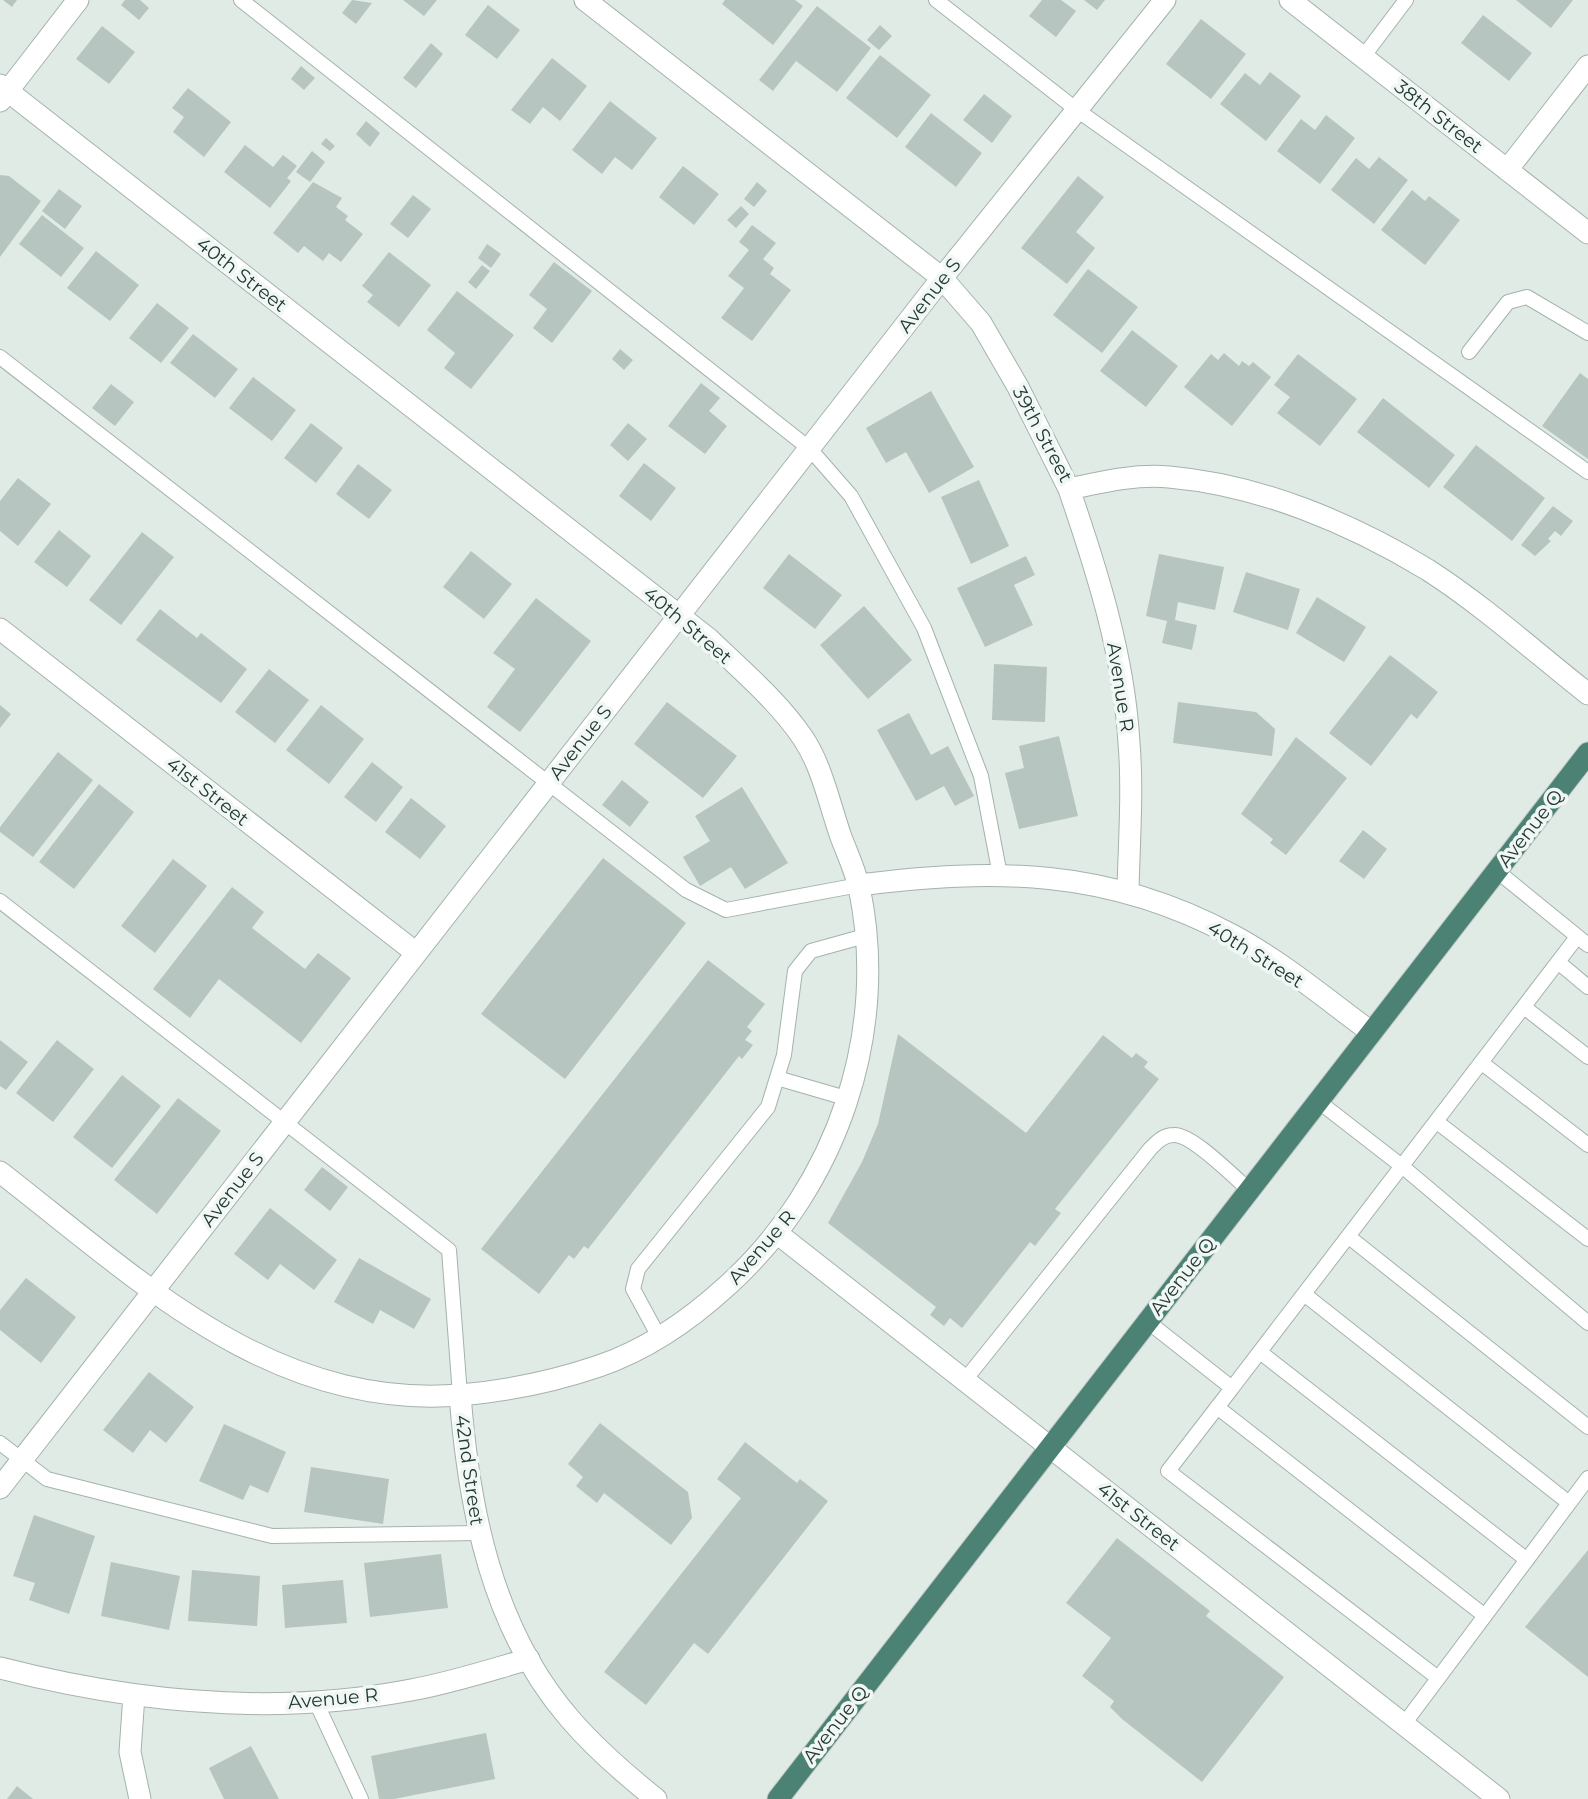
<svg xmlns="http://www.w3.org/2000/svg" width="1588" height="1799" font-family="Montserrat,sans-serif">
  <rect width="100%" height="100%" fill="#e1ebe6"/>
  <!-- building -->
  <path fill="#b6c5bf" d="M3,0H17L12,7Z
    M125,0H140L149,8L139,20L121,5Z
    M352,0L372,3L356,24L342,13Z
    M403,0H437L424,16Z
    M725,0H795L803,6L773,45L722,4Z
    M1042,0H1061L1076,11L1056,37L1029,16Z
    M1084,0H1105L1097,10Z
    M1516,0H1573L1551,28Z
    M488,5L520,30L497,59L465,35Z
    M817,6L871,48L837,92L796,61L773,91L759,80Z
    M1483,15L1532,53L1509,81L1461,43Z
    M1201,19L1246,54L1211,99L1166,64Z
    M880,25L892,36L879,50L867,40Z
    M102,26L135,52L109,84L76,59Z
    M431,43L443,54L416,88L403,78Z
    M880,55L931,95L897,138L846,98Z
    M552,58L587,86L560,121L543,107L530,124L511,110Z
    M301,66L315,78L304,90L291,79Z
    M1270,72L1301,96L1266,141L1220,104L1245,73L1260,85Z
    M188,88L231,122L204,157L173,132L184,117L172,108Z
    M984,94L1012,116L992,143L963,120Z
    M610,101L657,138L632,170L615,157L602,174L572,150Z
    M931,113L982,153L956,187L905,147Z
    M1326,115L1355,138L1320,184L1277,151L1301,119L1315,130Z
    M366,121L380,133L370,147L356,134Z
    M326,138L335,146L330,151L321,144Z
    M245,145L273,167L283,155L297,166L287,178L291,181L270,208L224,172Z
    M312,151L325,162L310,182L296,172Z
    M1379,157L1408,180L1374,224L1331,190L1356,158L1369,169Z
    M683,166L719,194L694,225L659,197Z
    M0,175L9,176L41,201L0,257Z
    M1078,176L1104,197L1076,232L1095,248L1067,284L1021,248Z
    M313,182L342,198L336,207L348,216L345,220L363,234L341,262L329,253L323,261L304,246L298,253L273,233Z
    M757,182L767,191L754,207L744,199Z
    M59,189L82,206L65,229L42,211Z
    M1412,190L1425,201L1429,196L1460,220L1425,265L1381,230Z
    M413,195L431,209L408,238L390,224Z
    M741,206L749,214L736,228L727,220Z
    M42,215L84,248L61,277L19,244Z
    M752,225L776,243L763,259L774,268L770,274L791,290L752,341L721,318L744,288L728,276L749,250L739,242Z
    M487,244L501,254L491,268L478,258Z
    M96,251L139,285L110,321L67,288Z
    M389,252L431,285L399,327L367,302L373,295L362,286Z
    M554,262L592,291L552,343L533,328L547,309L529,295Z
    M482,265L490,271L476,289L468,282Z
    M1088,269L1138,307L1102,353L1053,315Z
    M457,291L514,335L471,389L444,368L455,353L427,330Z
    M157,303L189,328L161,363L129,338Z
    M1132,330L1178,366L1146,407L1100,371Z
    M193,334L238,369L215,398L170,363Z
    M620,349L633,360L624,370L612,359Z
    M1224,353L1239,366L1242,361L1249,366L1253,362L1271,377L1232,426L1184,387L1211,354L1218,360Z
    M1298,354L1357,399L1320,446L1277,413L1290,397L1274,385Z
    M1580,373L1588,379V459L1542,426Z
    M253,377L296,410L272,441L229,408Z
    M701,383L720,398L709,411L727,426L705,454L668,426Z
    M111,384L134,402L115,426L92,408Z
    M931,391L974,467L929,493L906,452L886,463L866,428Z
    M1383,398L1455,455L1429,488L1357,432Z
    M311,423L343,448L316,483L284,458Z
    M628,423L647,439L628,461L610,445Z
    M1476,445L1545,498L1512,541L1443,487Z
    M644,463L676,488L651,521L619,496Z
    M358,464L392,490L369,519L336,494Z
    M18,478L51,504L18,546L0,531V501Z
    M979,480L1009,546L971,564L941,497Z
    M1553,506L1573,521L1561,536L1555,531L1548,539L1551,541L1535,556L1521,545Z
    M59,530L91,556L67,587L34,562Z
    M142,532L174,557L121,625L89,600Z
    M471,551L512,584L484,619L443,587Z
    M789,554L842,595L815,629L763,588Z
    M1159,554L1224,567L1215,610L1178,602L1175,620L1197,625L1192,650L1162,643L1167,621L1146,616Z
    M1026,556L1035,575L1014,585L1033,625L985,647L957,588Z
    M1246,572L1300,589L1288,630L1233,612Z
    M1317,597L1366,627L1344,662L1296,633Z
    M536,598L591,641L520,732L487,707L515,669L493,653Z
    M864,606L912,660L868,699L820,645Z
    M160,609L197,638L201,633L247,669L221,703L136,640Z
    M1390,655L1438,692L1417,719L1411,714L1371,766L1329,733Z
    M994,664L1047,667L1045,722L992,720Z
    M269,669L309,700L275,743L235,712Z
    M667,702L737,756L703,798L634,744Z
    M1178,702L1256,712L1275,729L1272,756L1173,743Z
    M0,705L11,714L0,728Z
    M321,705L364,739L329,784L286,750Z
    M909,713L931,755L948,746L974,796L955,806L944,786L916,801L877,730Z
    M1059,736L1078,816L1019,829L1005,773L1024,768L1019,746Z
    M1296,737L1347,778L1286,855L1270,843L1273,839L1241,814Z
    M58,752L93,780L33,857L0,832V827Z
    M372,762L403,787L376,822L344,797Z
    M622,780L649,802L630,827L602,805Z
    M99,784L134,812L74,889L39,862Z
    M742,787L788,863L745,889L731,867L700,886L683,857L710,841L695,816Z
    M411,798L446,826L420,859L385,832Z
    M1363,830L1387,849L1364,879L1339,861Z
    M603,858L686,923L565,1079L481,1014Z
    M173,859L207,886L155,953L121,926Z
    M232,887L264,912L252,928L305,969L318,953L351,978L301,1043L219,979L190,1018L153,989Z
    M708,960L765,1004L747,1027L752,1031L745,1040L753,1045L742,1059L739,1056L588,1249L584,1246L574,1259L569,1255L539,1294L481,1249Z
    M898,1034L1026,1133L1103,1035L1132,1058L1136,1053L1148,1062L1144,1067L1159,1079L1055,1209L1061,1213L1035,1246L1030,1242L962,1328L950,1318L944,1326L930,1315L936,1307L828,1223L862,1162L878,1124Z
    M0,1040L28,1062L6,1090L0,1086Z
    M57,1040L94,1069L53,1122L16,1093Z
    M122,1075L161,1106L112,1168L73,1137Z
    M178,1098L221,1131L157,1214L114,1180Z
    M322,1167L348,1187L330,1211L304,1190Z
    M270,1208L337,1260L314,1290L280,1264L268,1280L234,1254Z
    M359,1258L431,1299L414,1329L380,1310L373,1324L334,1302Z
    M26,1278L76,1317L41,1363L0,1330V1310Z
    M149,1372L194,1407L166,1443L150,1430L133,1453L103,1430Z
    M600,1423L688,1492L692,1518L671,1545L604,1493L597,1503L576,1486L583,1477L568,1464Z
    M224,1424L286,1452L268,1493L250,1485L243,1500L199,1481Z
    M745,1442L797,1483L800,1479L828,1501L708,1654L694,1643L646,1705L604,1672L741,1498L717,1479Z
    M311,1467L389,1479L383,1524L304,1512Z
    M34,1515L95,1536L69,1614L29,1600L35,1583L13,1576Z
    M1117,1538L1210,1611L1206,1616L1284,1677L1202,1782L1122,1719L1110,1707L1114,1701L1082,1676L1111,1638L1066,1603Z
    M1588,1550V1677L1525,1627Z
    M441,1554L448,1608L370,1617L364,1563Z
    M111,1562L180,1576L169,1630L101,1616Z
    M192,1570L260,1576L257,1626L188,1621Z
    M343,1580L347,1623L285,1628L282,1585Z
    M486,1733L495,1779L394,1799H379L371,1756Z
    M251,1746L279,1799H224L209,1768Z
    M17,1786L33,1799H7Z"/>
  <g fill="none" stroke-linecap="round" stroke-linejoin="round">
    <!-- service casing -->
    <g stroke="#a4b2ad" stroke-width="16">
      <path id="service" d="M241,0L810,449L851,496L924,628L981,776L1000,875
        M936,0L1077,110L1588,472
        M1363,57L1406,0
        M1469,352L1508,302L1527,297L1588,333
        M0,357L686,890L726,910L859,885
        M1497,871L1588,945
        M0,901L449,1250L460,1395
        M1558,962L1588,987
        M1524,1007L1588,1057
        M1482,1063L1588,1145
        M777,1078L849,1099
        M1318,1101L1403,1167L1588,1323
        M1437,1122L1588,1239
        M1349,1237L1588,1427
        M1304,1294L1569,1503
        M1147,1321L1232,1388L1577,937
        M659,1337L633,1289L638,1269L768,1107L784,1055L795,971L811,951L865,936
        M1260,1352L1527,1560
        M965,1380L1150,1149C1157,1142 1163,1135 1174,1135C1192,1134 1234,1177 1249,1190
        M1232,1388L1168,1471L1438,1678
        M1217,1407L1485,1616
        M0,1443L47,1479L272,1536L479,1533
        M316,1702L361,1799
        M1404,1724L1588,1478"/>
    </g>
    <!-- minor casing -->
    <g stroke="#a4b2ad" stroke-width="23">
      <path id="minor" d="M585,0L942,278L981,323L1018,387L1069,489C1102,482 1135,474 1169,477C1260,485 1351,523 1428,570C1484,606 1536,653 1588,694
        M1290,0L1588,233
        M0,101L78,0
        M1507,170L1588,66
        M1069,489C1097,571 1124,655 1129,743C1133,792 1129,842 1128,892
        M0,629L415,952
        M0,1172C137,1278 271,1410 460,1395
        M778,1234L1499,1799
        M0,1488L942,278L1165,0
        M0,1668C132,1702 275,1716 411,1690C451,1683 490,1670 529,1659
        M134,1695L130,1752L140,1799"/>
    </g>
    <!-- tertiary casing -->
    <g stroke="#a4b2ad" stroke-width="23">
      <path id="tertiary" d="M0,85L709,639C741,670 778,701 803,738C822,766 830,806 841,837C847,853 855,870 859,887C890,1032 837,1186 728,1285C691,1319 646,1350 599,1366C555,1381 506,1391 460,1395C469,1510 492,1629 570,1719C595,1748 626,1775 656,1799
        M859,885C995,868 1107,868 1232,935C1281,961 1326,999 1371,1032"/>
    </g>
    <!-- trunk casing -->
    <g stroke="#c1c8c6" stroke-width="23">
      <path id="trunk" d="M778,1799L1588,753"/>
    </g>
    <!-- service -->
    <use href="#service" stroke="#fff" stroke-width="14"/>
    <!-- minor -->
    <use href="#minor" stroke="#fff" stroke-width="21"/>
    <!-- tertiary -->
    <use href="#tertiary" stroke="#fff" stroke-width="21"/>
    <!-- trunk -->
    <use href="#trunk" stroke="#4b8274" stroke-width="21"/>
  </g>
  <g text-anchor="middle" stroke-width="7" stroke-linejoin="round" paint-order="stroke">
    <!-- street labels -->
    <g font-size="19" fill="#223a33" stroke="#f1f7f4">
      <text transform="translate(1439 116) rotate(38)" y="7">38th Street</text>
      <text transform="translate(242 274) rotate(38)" y="7">40th Street</text>
      <text transform="translate(929 295) rotate(-52)" y="7">Avenue S</text>
      <text transform="translate(1043 434) rotate(62)" y="7">39th Street</text>
      <text transform="translate(688 625) rotate(40)" y="7">40th Street</text>
      <text transform="translate(1121 687) rotate(81)" y="7">Avenue R</text>
      <text transform="translate(580 742) rotate(-52)" y="7">Avenue S</text>
      <text transform="translate(208 791) rotate(38)" y="7">41st Street</text>
      <text transform="translate(1530 828) rotate(-52)" y="7">Avenue Q</text>
      <text transform="translate(1256 954) rotate(32)" y="7">40th Street</text>
      <text transform="translate(232 1189) rotate(-52)" y="7">Avenue S</text>
      <text transform="translate(761 1247) rotate(-49)" y="7">Avenue R</text>
      <text transform="translate(1182 1276) rotate(-52)" y="7">Avenue Q</text>
      <text transform="translate(470 1470) rotate(82)" y="7">42nd Street</text>
      <text transform="translate(1139 1516) rotate(38)" y="7">41st Street</text>
      <text transform="translate(333 1698) rotate(-5)" y="7">Avenue R</text>
      <text transform="translate(835 1724) rotate(-52)" y="7">Avenue Q</text>
    </g>
  </g>
</svg>
